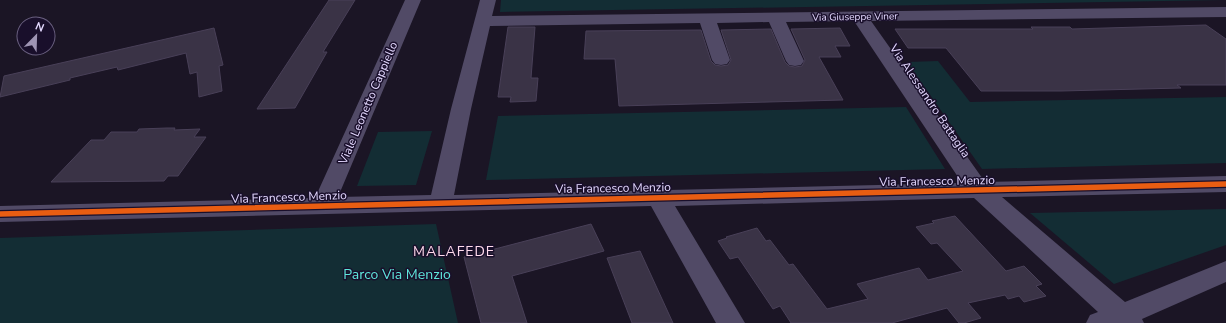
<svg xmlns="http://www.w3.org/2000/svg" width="1226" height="323" font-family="'Nunito Sans',sans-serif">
  <rect width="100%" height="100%" fill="#1b1525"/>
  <!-- green -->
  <path fill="#132d34" d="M501,0H1224L500,12Z
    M938,61L970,102L1226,97V163L982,169L907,62Z
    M906,107L945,169L486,180L498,116Z
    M432,131L416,185L357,186L378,132Z
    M1226,209V245L1114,284L1030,213Z
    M436,224L458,323H0V238Z"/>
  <!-- building -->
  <path fill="#3a3346" stroke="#494058" d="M329,0H355L323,52H327L295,108L257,109Z
    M1206,25L1226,39V85H1177L1181,88L1061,91H981L946,48H908L895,29H1033L1031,27H1070L1072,29Z
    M508,27H535L531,78H538L536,101L510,102L511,97H498Z
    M214,28L223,65L219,66L222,91L199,97L197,72L190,74L186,53L118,70L117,67L70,78V80L0,97L4,76Z
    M840,28L850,46H835L841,57H819L843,100L619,106L615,59H584L586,31L701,30L711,61L715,65L721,66L728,65L731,60L721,30L771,29L785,62L789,66L795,67L802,66L805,60L791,29Z
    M167,128H175L174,130L200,129L194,137H206L178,176H168L164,181L51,182L91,140H104L111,132H137L139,129Z
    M955,216L1006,271L1024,266L1042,284L1036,286L1046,296L1024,302L1019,296L1008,299L1005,295L968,303L981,318L964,323H959L947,308L892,323H791L780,306L773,309L738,257L730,259L718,241L727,238L726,237L757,228L766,241L770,240L789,265L793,264L827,309L868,299L857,284L919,268L928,280L963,271L937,243L931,244L916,227L934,223L932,221Z
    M591,224L604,251L512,276L527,323H481L464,257Z
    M640,251L673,323H632L607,258Z"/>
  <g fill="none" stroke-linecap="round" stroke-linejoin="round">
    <!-- street -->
    <path fill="#514a66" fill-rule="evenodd" d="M405,0H421L338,197L431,195L451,109L480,0H496L492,16L1226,7V17L871,21L985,182L1226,176V192L1002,197L1125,302L1226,261V282L1142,319L1144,323H1086L1090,315L1098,312L974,198L675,206L745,323H716L651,206L0,222V206L315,198ZM854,21L962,183L454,195L471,109L490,26L700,23L712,60L715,64L721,65L727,64L730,60L717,23L769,22L786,61L789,65L795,66L801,65L804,61L786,22Z"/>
    <!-- cycleway casing -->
    <g stroke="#190f2b" stroke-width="8">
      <path id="cycleway" d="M0,214L1226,184"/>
    </g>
    <!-- cycleway -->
    <use href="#cycleway" stroke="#e95d12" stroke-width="5.5"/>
  </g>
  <g text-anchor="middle" stroke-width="3" stroke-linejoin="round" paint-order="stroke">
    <!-- far-street labels -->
    <g font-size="10" fill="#e4d9ff" stroke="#190f2b">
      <text transform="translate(855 16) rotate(-1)" y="4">Via Giuseppe Viner</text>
    </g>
    <!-- street labels -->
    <g font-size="12" fill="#e4d9ff" stroke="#190f2b">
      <text transform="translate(930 101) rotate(56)" y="4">Via Alessandro Battaglia</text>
      <text transform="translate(368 103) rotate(-67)" y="4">Viale Leonetto Cappiello</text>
      <text transform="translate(937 181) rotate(-1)" y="4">Via Francesco Menzio</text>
      <text transform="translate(613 188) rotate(-1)" y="4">Via Francesco Menzio</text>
      <text transform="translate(289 197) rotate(-2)" y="4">Via Francesco Menzio</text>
    </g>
    <!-- quarter labels -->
    <g font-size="14" letter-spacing="1" fill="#ffdbec" stroke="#190f2b">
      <text x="454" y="256">MALAFEDE</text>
    </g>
    <!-- near-park labels -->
    <g font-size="14" fill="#5ee7dc" stroke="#190f2b">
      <text x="397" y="279">Parco Via Menzio</text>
    </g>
  </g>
  <!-- north arrow -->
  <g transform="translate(36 36) rotate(23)"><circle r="19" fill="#190f2b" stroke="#6a6080"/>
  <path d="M0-3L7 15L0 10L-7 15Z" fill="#9e94b3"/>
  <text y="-6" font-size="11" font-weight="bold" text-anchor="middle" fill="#e4d9ff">N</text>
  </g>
</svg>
